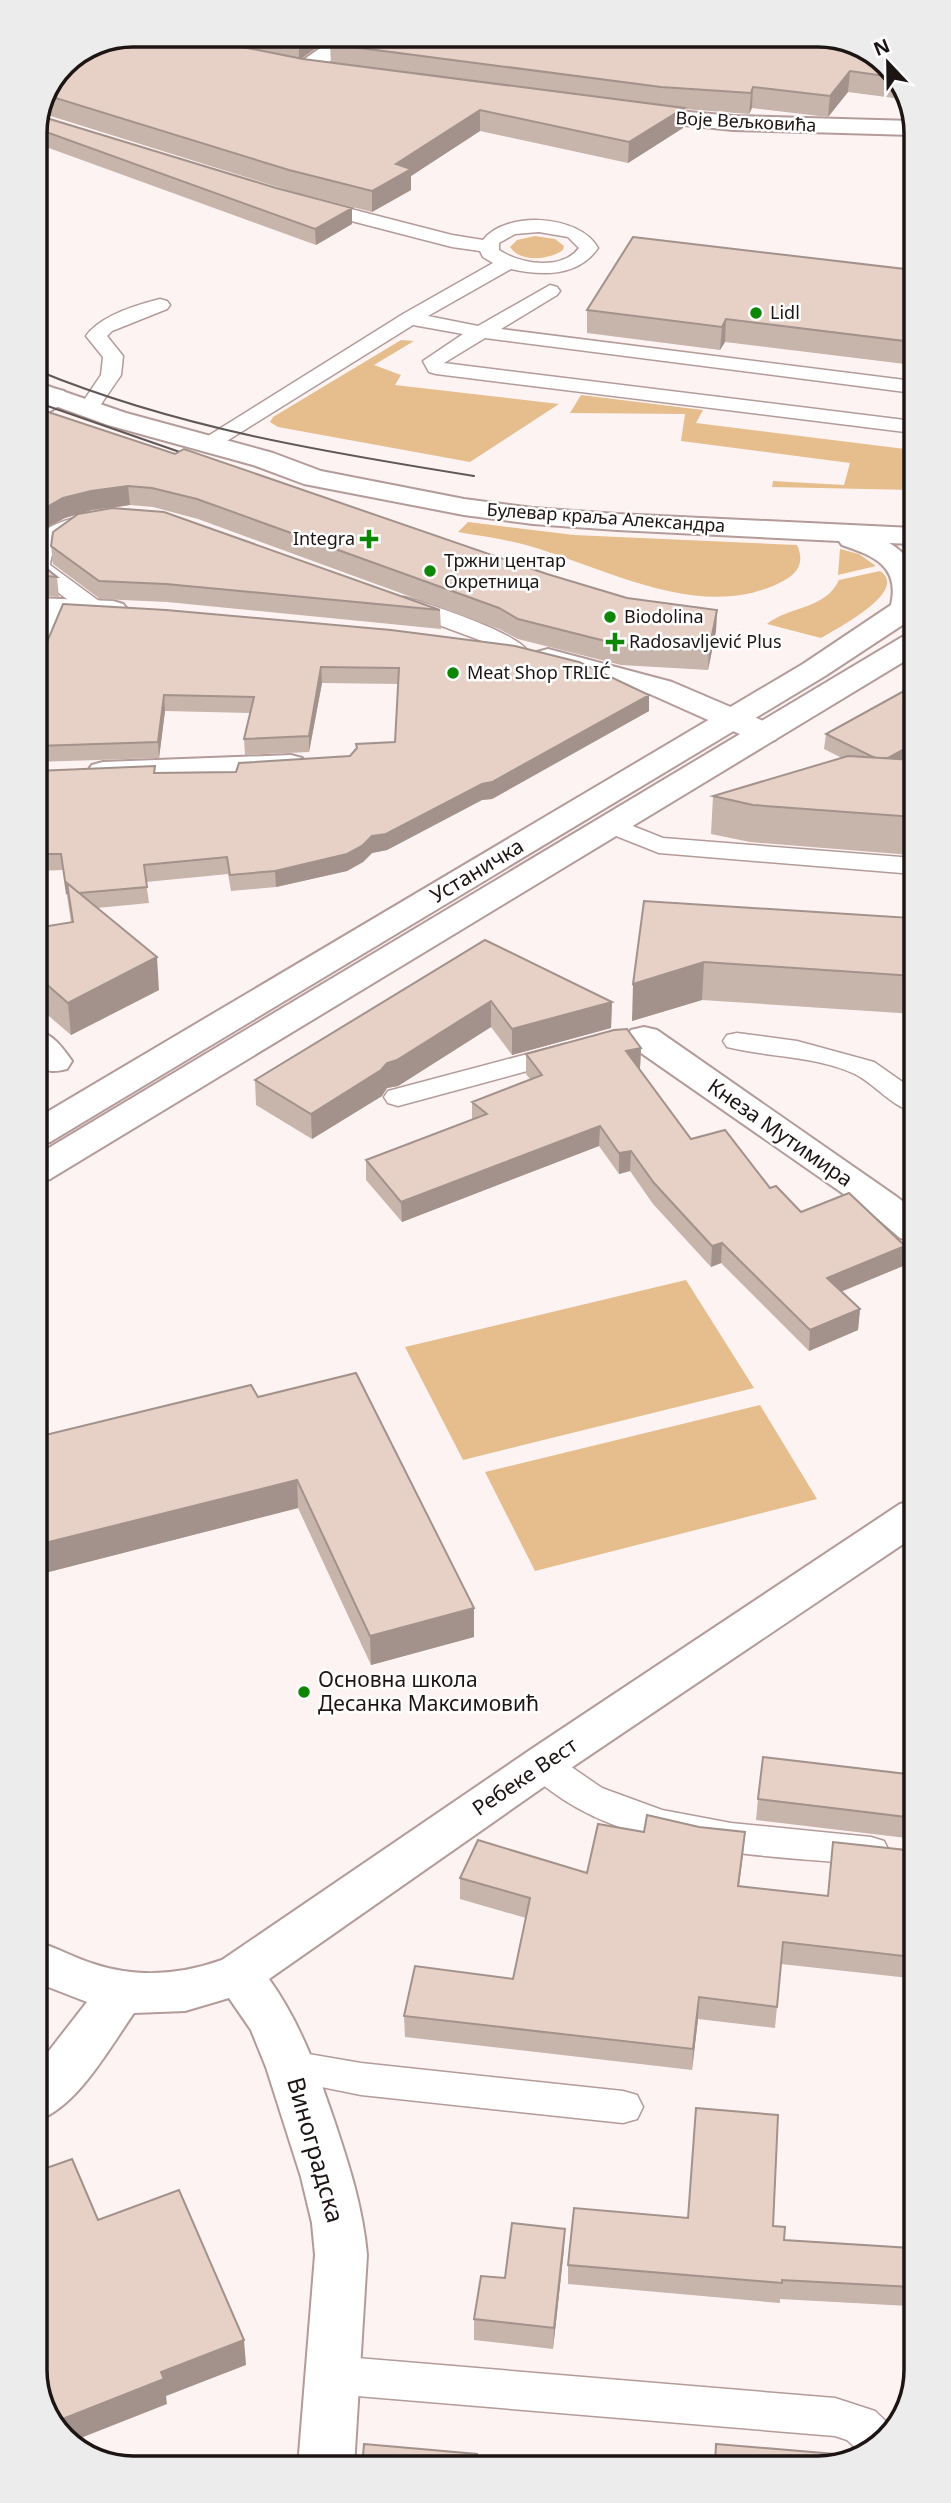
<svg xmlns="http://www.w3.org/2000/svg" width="951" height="2503" font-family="'Noto Sans',sans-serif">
  <rect width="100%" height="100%" fill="#fef3f3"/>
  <!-- green -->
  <path fill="#e6bd8d" d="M535,236L555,239L564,246L563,250C549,260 521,263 510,247L517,240Z
    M401,340L414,341L374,365L401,375L395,385L559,404L470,462L278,427L270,422L273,417Z
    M581,395L703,410L696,423L913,450V490L772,487L773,481L844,485L850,463L681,441L685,414L570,413Z
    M468,522L574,535L797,545C804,560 800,572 785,580C704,625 607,568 526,545C504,539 480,536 458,532Z
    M840,549L859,554L876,566L838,575Z
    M880,571C910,591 836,629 821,638L767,624C789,606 825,610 839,580Z
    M686,1280L754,1388L463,1460L405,1347Z
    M760,1405L817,1499L535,1571L485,1472Z"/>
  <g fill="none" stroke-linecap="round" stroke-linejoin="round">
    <!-- lane casing -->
    <g stroke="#b39b9a" stroke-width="3">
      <path id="lane" d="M312,199L452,235L483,240C506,210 580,215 598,248C578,277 542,276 511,269L428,316L478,326L550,285L557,287L560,291L557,295L501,329L913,381V393L485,338L444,363L913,421V433L436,374L429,372L423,361L463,334L413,325L214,449H200L196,445L200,441L403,314L493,263L483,257L480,251L452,247L305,209L303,205L305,201ZM539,232L568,237L579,248C562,271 520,264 499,250V243L515,234Z
        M160,299L167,301L170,305L167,309L112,331L107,336L123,356L121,375L95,413H81L78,409L101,375L103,357L86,336C100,316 136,305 160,299Z
        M90,514L98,516L101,521C85,542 56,522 50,565L103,604L106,609L103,614H87L36,576C36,567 33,551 36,542C42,524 75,518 90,514Z
        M404,597C428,603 514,632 527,650L523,655H507L482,641L396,609L393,604L396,599Z
        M610,817L663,838L914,858V874L659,853L601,830L597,825L601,820Z
        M737,1033L797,1041L874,1062L914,1090V1112C891,1106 876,1085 855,1074C817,1056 767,1057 727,1047L723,1041L727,1035Z
        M565,1044L575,1046L579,1052L575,1058L398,1106L388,1103L384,1097L388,1091Z
        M542,1752L554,1755L602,1788L662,1810L731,1823L871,1837L884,1841L889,1851L884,1861L871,1865C769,1855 636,1855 551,1791C540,1783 531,1777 524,1765L530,1755Z
        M291,2051L361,2063L623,2091L637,2095L643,2107L637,2119L623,2123L361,2095L277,2078L272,2067L277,2056Z
        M333,2356L835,2398L875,2411L895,2430L861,2453L847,2440L835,2436L333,2394L318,2388L312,2375L318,2362Z"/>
    </g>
    <!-- street casing -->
    <g stroke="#b39b9a" stroke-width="4">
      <path id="street" d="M339,35H364L312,75H296L293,70L296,65Z
        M633,107L733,116L913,121V135L733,130L625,119L622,114L625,109Z
        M55,389L64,391L68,397L64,403L45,414L36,416V397Z
        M36,598L113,601L123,604L128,610L123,616L113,619L63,617L47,655L36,658Z
        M548,649L672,682L775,726L780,733L775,740L764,742L753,740L650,694L537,664L533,658L537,652Z
        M291,755L302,758L307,765L302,772L291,775L103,782L92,779L87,772L92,765L103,762Z
        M644,1027L657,1030L897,1197L914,1210V1241L900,1238L871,1213L631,1046L626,1038L631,1030Z
        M36,1030C53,1034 62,1047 72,1061L67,1069C55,1072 45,1073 37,1063Z
        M915,1500V1536L565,1772L269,1979C300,2022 317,2070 334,2120C349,2165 363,2208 367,2255L354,2467H298L315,2255L312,2223L301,2177L266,2067L251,2030L229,1998L185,2011L134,2013C110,2047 78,2106 38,2120V2065L87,2002L38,1983V1942C57,1948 75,1958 94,1964C136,1978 180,1975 222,1960L533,1748L900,1504Z"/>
    </g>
    <!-- secondary casing -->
    <g stroke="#b39b9a" stroke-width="4">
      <path id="secondary" d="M36,382L126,413L273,453L321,471L464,499L533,508L617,514L913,528V544L889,543C923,563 913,583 913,618L825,676L50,1142L37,1145V1118L803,664L891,605C900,566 874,556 842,545L839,541L617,530L533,524L464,515L304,484L253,465L108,425L36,399Z
        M913,634V656L50,1179L37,1183V1155L902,637Z"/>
    </g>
    <!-- lane -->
    <use href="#lane" fill="#fff" fill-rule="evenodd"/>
    <!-- street -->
    <use href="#street" fill="#fff" fill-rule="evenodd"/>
    <!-- secondary -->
    <use href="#secondary" fill="#fff" fill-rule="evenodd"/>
    <!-- tram -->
    <path stroke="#605757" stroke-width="2" d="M36,370C177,428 324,452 474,476
      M36,402L197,458"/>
  </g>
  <!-- wall -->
  <path fill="#c7b4ab" d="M133,35H334L301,59L331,63L330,44L878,55L901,90L894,98L848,92L828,117L752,108L749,114L684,109L683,128L628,163L480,131L411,176V190L372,212L290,191L41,113L64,63Z
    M35,127L352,224L316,245L35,143Z
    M913,270V365L725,342L720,350L587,333V310Z
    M36,408L547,574L627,598L717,610L716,631L708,670L621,665L518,639L499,629L198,519L153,507L130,505L113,508L440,610L441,629L167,602L100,599L53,564L51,546L108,508L92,510L65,518L42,530L36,538Z
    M36,560L57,577L59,597L36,595Z
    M63,604L649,711L492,799L482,800L387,850L372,853L363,862L347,871L276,887L231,891L228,874L146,882L149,903L97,908L159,990L71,1035L36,1005V928L71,922L63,870L36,871V771L156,773L236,772L350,756L356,749V744L395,742L398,684L322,683L309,752L245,755L244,739L250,713L165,711L159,758L36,762V661H39Z
    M913,686L914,759L912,760H914V1014L702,1000L632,1021L644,901L907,918L908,890L911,855L750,842L711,834L713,796L842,758L824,749L826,734Z
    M485,940L612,1002L611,1028L512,1055L491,1027L398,1086L387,1088L382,1096L312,1139L256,1105L255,1080Z
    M641,1048L640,1068H638L691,1139L770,1188L801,1212L905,1246L903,1266L841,1292L860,1309L858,1330L809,1351L721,1263L711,1267L653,1204L630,1171L619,1174L599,1146L402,1222L366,1180V1160L472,1120V1102L530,1079L526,1074V1054Z
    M258,1397L474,1637L371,1665L298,1508L37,1575V1437Z
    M915,1775V1839L756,1820L758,1799Z
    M699,1827L745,1832L739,1886L912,1957L909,1978L781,1964L775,2028L698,2019L692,2070L405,2037L404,2016L513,1979L526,1918L460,1899V1878L587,1873L644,1832Z
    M773,2226L784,2240L912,2287L909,2306L780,2299V2303L568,2284V2265Z
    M564,2249L553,2349L474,2340V2319L505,2278Z"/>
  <!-- shaded-wall -->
  <path fill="#a2928b" d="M306,35H334L299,60V40Z
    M850,71L848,92L828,117L830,96Z
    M896,82L901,90L894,98Z
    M753,87L752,108L749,114L751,93Z
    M684,108L683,128L628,163L629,142Z
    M480,110V131L411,176V190L372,212V191L396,164Z
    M352,208V224L316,245L315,229Z
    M726,319L725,342L720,350L722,327Z
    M128,486L130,505L92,510L65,518L42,530L36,538V516L40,511L63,498L91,491Z
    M717,610L716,631L708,670L709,650Z
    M321,667L322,683L309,752V736Z
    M164,695L165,711L159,758L158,742Z
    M649,695V711L492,799L482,800L387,850L372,853L363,862L347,871L276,887L275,871Z
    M914,744V759L881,777L883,761Z
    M157,957L159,990L71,1035L68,1003Z
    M704,962L702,1000L632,1021L633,984Z
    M491,1001V1027L398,1086L387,1088L382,1096L312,1139L311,1114L387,1063Z
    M612,1002L611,1028L512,1055V1029Z
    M641,1048L640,1068L625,1071L626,1051Z
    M600,1126L599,1146L402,1222L401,1202Z
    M631,1151L630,1171L619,1174V1153Z
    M722,1243L721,1263L711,1267L712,1246Z
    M905,1246L903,1266L825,1298L827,1278Z
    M860,1309L858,1330L809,1351L810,1330Z
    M297,1480L298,1508L37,1575V1545Z
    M474,1608V1637L371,1665L370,1636Z
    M745,1832L743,1854L736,1907L738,1886Z
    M699,1997L698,2019L692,2070L693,2049Z
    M565,2229L564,2249L553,2349L554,2328Z
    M244,2340L246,2365L166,2396L167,2404L68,2443L55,2422L161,2372Z"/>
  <!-- building -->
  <path fill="#e7d1c7" stroke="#a2928b" stroke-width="2" d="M133,35H182L303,59L684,108L629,142L480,110L396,164L411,169L372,191L289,170L49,96L64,63Z
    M273,35H306L299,40Z
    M342,35H825L878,55L892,77L850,71L830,96L753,87L751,93L661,87L330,44Z
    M40,116L276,188L352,208L315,229L35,128Z
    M633,237L913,270V342L726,319L722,327L587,310Z
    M36,408L175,454L184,449L547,574L627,598L717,610L709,650L621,645L518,619L499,608L197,499L152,488L128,486L91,491L63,498L40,511L36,516Z
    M112,508L164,512L440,610L166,584L99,581L51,546L53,532L78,514Z
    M36,560L57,577L36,575Z
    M63,604L166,610L391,630L515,646L579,662L649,695L492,782L482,784L386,834L372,836L362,846L347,854L275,871L230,875L227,857L144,865L147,887L79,893L67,883V894L61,854H36V771L155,766L154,773L236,772L239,763L350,756L357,748L356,744L395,742L399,668L321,667L309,736L244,739L254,697L164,695L158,742L36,746V661H39Z
    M913,686L914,744L888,758H875L826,734Z
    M848,756L914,760V817L753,805L713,796Z
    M912,853H914V976L704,962L633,984L644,901L910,918Z
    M67,883L157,957L68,1003L36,975V928L73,922Z
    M485,940L612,1002L512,1029L491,1001L397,1060L387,1063L381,1070L311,1114L255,1080Z
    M627,1029L641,1048L626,1051L691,1139L725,1130L770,1188L776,1186L801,1212L849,1193L905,1246L827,1278L860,1309L810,1330L722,1243L712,1246L654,1183L631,1151L619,1153L600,1126L401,1202L366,1160L487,1114L472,1102L542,1075L526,1054L614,1030Z
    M356,1373L474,1608L370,1636L297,1480L37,1545V1437L251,1385L258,1397Z
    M763,1757L915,1775V1818L758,1799Z
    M647,1815L699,1827L745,1832L738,1886L828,1896L833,1842L915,1851V1903L912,1957L783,1942L777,2007L699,1997L693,2049L404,2016L415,1966L513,1979L530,1898L460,1878L478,1840L587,1873L598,1824L644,1832Z
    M696,2108L778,2115L773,2226L785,2227L784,2240L911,2248L912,2287L782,2280V2283L568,2265L574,2208L688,2218Z
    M72,2159L98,2220L179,2190L244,2340L161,2372L164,2379L55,2422L38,2396V2171Z
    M512,2223L565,2229L554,2328L474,2319L481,2276L505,2278Z
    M364,2444L477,2454L476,2466L362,2467Z
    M716,2444L835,2454V2465H715Z"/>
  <!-- markers -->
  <g fill="#0d8605" stroke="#fff" stroke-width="2.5">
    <circle cx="756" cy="313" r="7"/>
    <path d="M365.5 528.5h7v7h7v7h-7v7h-7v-7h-7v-7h7z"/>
    <circle cx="430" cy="571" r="7"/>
    <circle cx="610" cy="617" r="7"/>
    <path d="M611.5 631.5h7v7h7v7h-7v7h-7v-7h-7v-7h7z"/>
    <circle cx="453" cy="673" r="7"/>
    <circle cx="304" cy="1692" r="7"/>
  </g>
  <g text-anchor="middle" stroke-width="5" stroke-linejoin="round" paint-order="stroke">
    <!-- far-street labels -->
    <g font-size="18" fill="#1d1414" stroke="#fff">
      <text transform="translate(746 122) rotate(3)" y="6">Воје Вељковића</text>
      <text transform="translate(606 518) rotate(4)" y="6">Булевар краља Александра</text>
    </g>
    <!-- far-poi labels -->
    <g font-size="18" fill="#1d1414" stroke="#fff" text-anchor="start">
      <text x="770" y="319">Lidl</text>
      <text x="355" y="545" text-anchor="end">Integra</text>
      <text x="444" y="567">Тржни центар<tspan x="444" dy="21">Окретница</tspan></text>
      <text x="624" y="623">Biodolina</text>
      <text x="629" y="648">Radosavljević Plus</text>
      <text x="467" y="679">Meat Shop TRLIĆ</text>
    </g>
    <!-- street labels -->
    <g font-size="21" fill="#1d1414" stroke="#fff">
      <text transform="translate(477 871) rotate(-31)" y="7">Устаничка</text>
      <text transform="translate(780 1133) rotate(35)" y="7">Кнеза Мутимира</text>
      <text transform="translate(525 1777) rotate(-34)" y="7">Ребеке Вест</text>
    </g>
    <!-- poi labels -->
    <g font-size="21" fill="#1d1414" stroke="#fff" text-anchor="start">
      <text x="318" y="1687">Основна школа<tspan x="318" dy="24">Десанка Максимовић</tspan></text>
    </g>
    <!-- near-street labels -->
    <g font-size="24" fill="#1d1414" stroke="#fff">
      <text transform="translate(315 2150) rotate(74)" y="8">Виноградска</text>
    </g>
  </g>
  <!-- crop -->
  <path d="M0 0H951V2503H0ZM133 47H818A86 86 0 0 1 904 133V2370A86 86 0 0 1 818 2456H133A86 86 0 0 1 47 2370V133A86 86 0 0 1 133 47Z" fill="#edecec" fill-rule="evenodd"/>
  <path fill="none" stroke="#1d1414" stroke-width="3.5" d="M133 47H818A86 86 0 0 1 904 133V2370A86 86 0 0 1 818 2456H133A86 86 0 0 1 47 2370V133A86 86 0 0 1 133 47Z"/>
  <!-- north arrow -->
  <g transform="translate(888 63) rotate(338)" stroke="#ffffff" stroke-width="5" paint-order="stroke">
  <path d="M0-5L12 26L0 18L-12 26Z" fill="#1d1414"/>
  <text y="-10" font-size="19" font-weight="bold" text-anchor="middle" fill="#1d1414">N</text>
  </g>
</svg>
